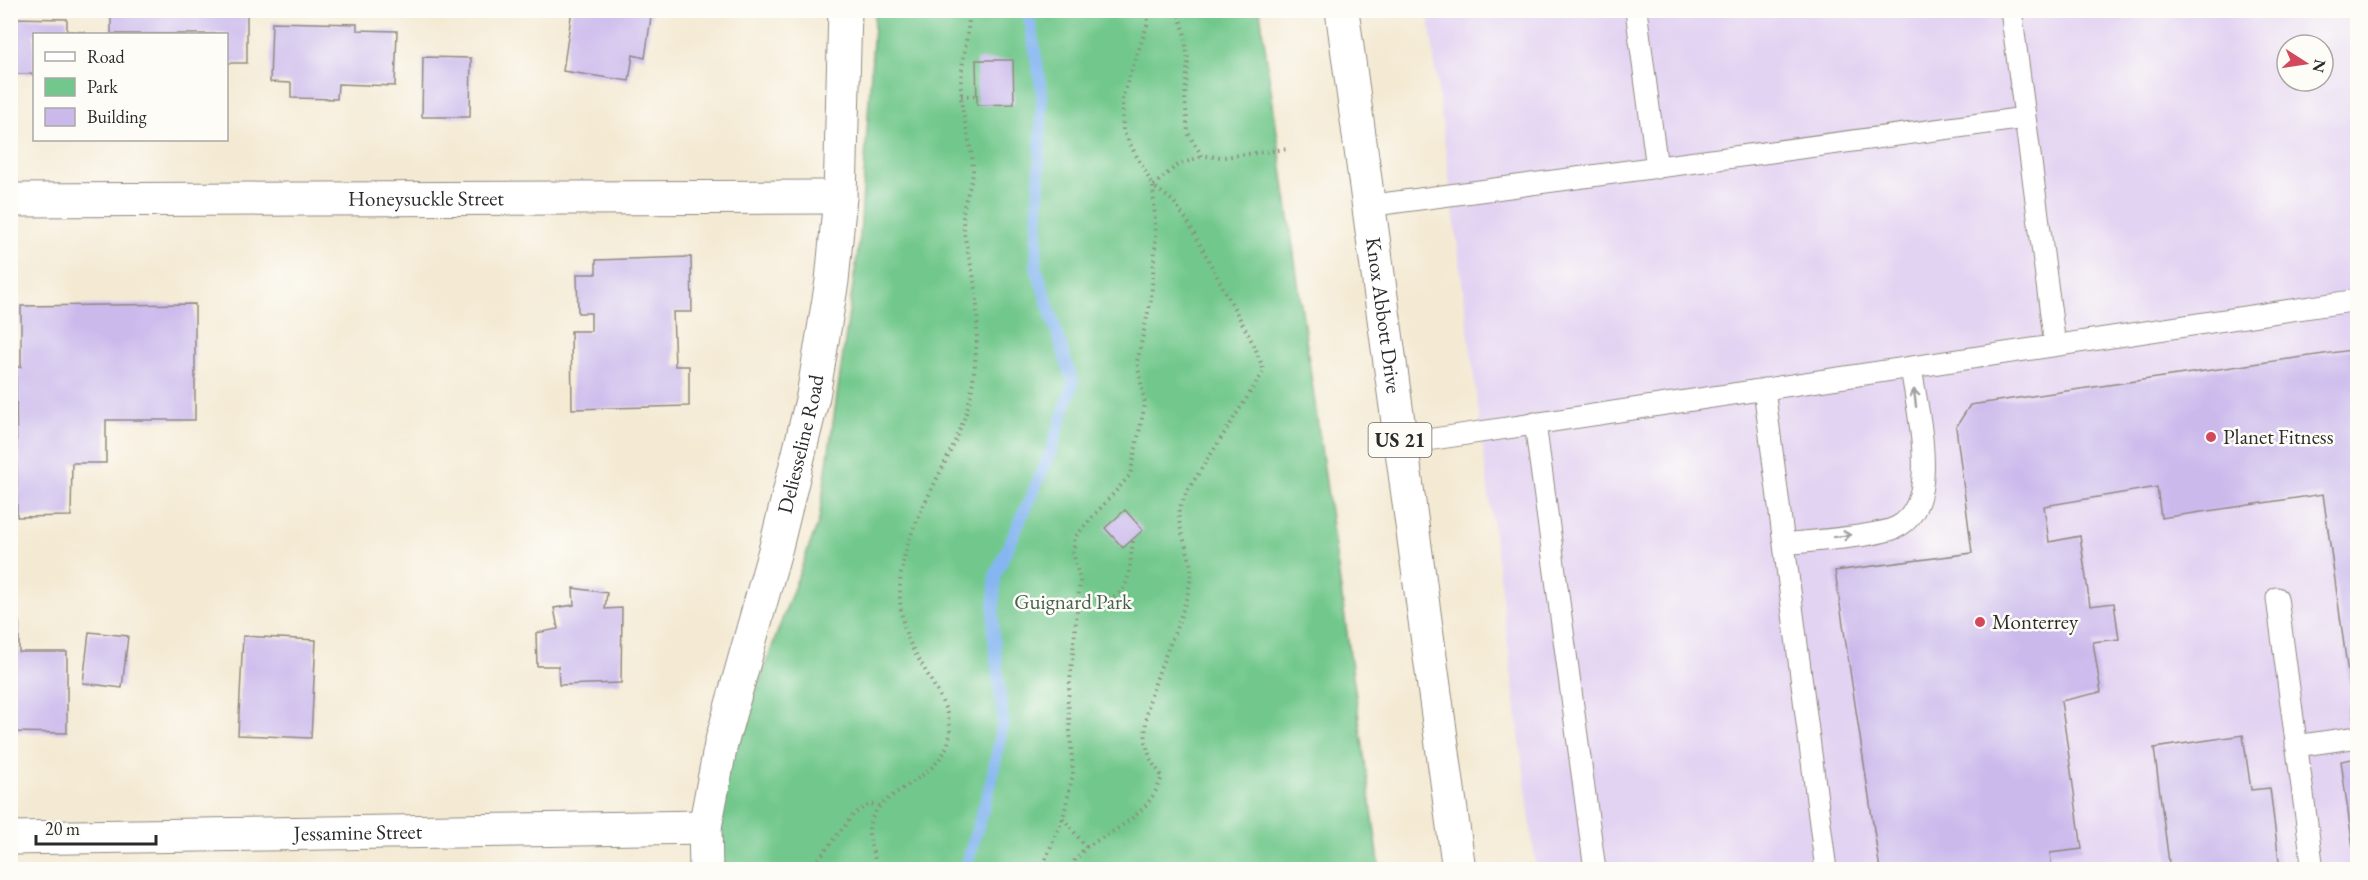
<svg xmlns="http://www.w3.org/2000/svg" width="2368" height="880" font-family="'EB Garamond',serif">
  <rect width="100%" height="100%" fill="#fdfcf7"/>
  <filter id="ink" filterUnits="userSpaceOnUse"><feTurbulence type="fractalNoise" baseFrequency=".0167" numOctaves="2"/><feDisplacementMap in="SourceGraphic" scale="12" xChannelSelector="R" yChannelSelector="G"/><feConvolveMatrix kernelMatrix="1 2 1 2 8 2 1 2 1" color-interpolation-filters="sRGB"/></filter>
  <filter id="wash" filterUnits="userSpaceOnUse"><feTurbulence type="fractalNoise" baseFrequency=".008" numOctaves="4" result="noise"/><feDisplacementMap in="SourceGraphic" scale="24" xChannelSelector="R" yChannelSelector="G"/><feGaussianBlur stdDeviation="1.35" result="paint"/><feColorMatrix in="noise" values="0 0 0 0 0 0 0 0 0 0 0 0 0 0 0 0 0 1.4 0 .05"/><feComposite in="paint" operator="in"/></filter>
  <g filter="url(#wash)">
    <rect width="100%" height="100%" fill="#f4ead4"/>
    <!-- built -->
    <path fill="#e3d3f2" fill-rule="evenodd" d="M1428,11H2357V869H1536ZM2287,45H2323V81H2287Z"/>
    <!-- green -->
    <path fill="#72c88c" stroke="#4e7a5c" stroke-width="1.5" d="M875,11H1260L1380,869H709L705,828L819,520L860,236Z"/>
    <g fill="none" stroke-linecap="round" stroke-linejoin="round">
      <!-- stream -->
      <path stroke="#85b6f1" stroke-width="12" d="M965,870L991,783L1003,722L993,631L995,576L1050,454L1073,383L1036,267L1042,93L1028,10"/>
    </g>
    <g id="blocks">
      <!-- building -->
      <path fill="#cbb9ec" d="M111,10H247V63H226V34H111Z
        M572,10H652L645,58L633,55L629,81L563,71Z
        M10,18L67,19V31L85,32V34H34V74H10Z
        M272,22L357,24V30L397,31L395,86L338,84L337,99L291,98V83L270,82Z
        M423,57L471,58L470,117H422Z
        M976,60H1013L1014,104L977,105Z
        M691,257L692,312H673L675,366H689V406L572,409L571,331H591V313H578L577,274H596V260Z
        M195,304V420H106V463H72L71,516L17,517L16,367H21V306Z
        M2358,349V724H2355L2323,494L2161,518L2157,487L2044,506L2049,542L2080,536L2090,606L2114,603L2119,639L2093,642L2101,692L2061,701L2082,849L2050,853L2052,870H1880L1835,571L1972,553L1956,427L1970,405Z
        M1125,510L1143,530L1123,548L1105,528Z
        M573,588L607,593L605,609L622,608L621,683L559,685L558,666H537L536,633L558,629L554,608L574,605Z
        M10,622H19V652H67V733L10,732Z
        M89,632L128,636L122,688L83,683Z
        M243,636L316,640L311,738L238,735Z
        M2243,735L2251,790L2270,788L2280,870H2170L2154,748Z
        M2358,758V870H2356L2341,761Z"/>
    </g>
  </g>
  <g filter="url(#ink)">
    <use href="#blocks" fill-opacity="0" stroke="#908a80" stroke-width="1.5"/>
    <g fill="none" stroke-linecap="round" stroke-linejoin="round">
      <!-- service casing -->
      <g stroke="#908a80" stroke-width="23">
        <path id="service" d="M1636,10L1657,168
          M2011,10L2055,345
          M1367,206L2025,118
          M1764,389L1826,870
          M1535,423L1595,870
          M1400,444L2358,300
          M1784,544C1809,541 1878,537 1897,527C1943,504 1916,407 1911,367
          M2277,598L2313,870
          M2296,746L2358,737"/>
      </g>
      <!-- minor casing -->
      <g stroke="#908a80" stroke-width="35">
        <g id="minor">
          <path id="s1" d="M10,200L840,197"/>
          <path id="s2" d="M10,838L705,827"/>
          <path id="s3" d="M706,870L705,827L721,744L776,547L813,396L832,281L840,197L845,10"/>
        </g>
      </g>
      <!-- primary casing -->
      <g stroke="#908a80" stroke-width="35">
        <g id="primary">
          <path id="s4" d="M1342,10L1459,870"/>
        </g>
      </g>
      <!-- path -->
      <path stroke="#908a80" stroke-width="4" stroke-dasharray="1.5 4.5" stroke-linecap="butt" d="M1177,10L1184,30L1188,61L1185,97L1188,133L1202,156L1224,157L1287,149
        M961,96H977
        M1078,602C1132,600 1127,588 1133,539
        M1063,818L1086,847L1075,860L1072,870
        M1086,847C1117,829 1151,813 1162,776C1113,722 1188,634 1191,573C1192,555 1176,527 1179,510C1181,505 1184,499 1186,493L1264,371L1255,347L1189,224L1173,201L1153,186L1176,166L1202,156
        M816,870V862L854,814L870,804L880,806
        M878,870C875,857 868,841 869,829C873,788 945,783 950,733C952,706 920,666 909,641C902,624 899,604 900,586C902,519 963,452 972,387C976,360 978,331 977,303C976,274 963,245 963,216C963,201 972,186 973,171C973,144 961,119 961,93C960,65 968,39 970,10
        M1041,870L1063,818L1073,774L1068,701L1080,581L1073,552L1075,537L1130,475L1145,404L1137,362L1151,299L1156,236L1153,186L1123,131L1122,98L1148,23L1147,10"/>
      <!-- service -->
      <use href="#service" stroke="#fff" stroke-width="21"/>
      <!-- minor -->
      <use href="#minor" stroke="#fff" stroke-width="33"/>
      <!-- primary -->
      <use href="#primary" stroke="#fff" stroke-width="33"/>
    </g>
    <!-- one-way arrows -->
    <defs><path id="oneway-shaft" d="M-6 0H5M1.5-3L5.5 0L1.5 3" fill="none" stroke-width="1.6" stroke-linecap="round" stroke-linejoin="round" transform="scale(1.5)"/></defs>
    <g stroke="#a0a0a0">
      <use href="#oneway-shaft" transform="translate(1915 398) rotate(-97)"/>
      <use href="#oneway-shaft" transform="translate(1842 536) rotate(-7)"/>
    </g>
  </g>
  <!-- markers -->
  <g fill="#d1495b" stroke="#fdfcf7" stroke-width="2">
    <circle cx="2211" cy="437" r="6"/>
    <circle cx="1980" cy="622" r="6"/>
  </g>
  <g text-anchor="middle" stroke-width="5" stroke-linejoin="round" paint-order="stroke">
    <!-- shield labels -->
    <rect fill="#fdfcf7" stroke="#6a6a68" stroke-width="1.5" x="1368.5" y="423" width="63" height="34" rx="4.5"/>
    <g font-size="20" font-weight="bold" fill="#2b2b2b">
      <text x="1400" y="447">US 21</text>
    </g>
    <!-- street labels -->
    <g font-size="21" fill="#2b2b2b" stroke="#fdfcf7">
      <text dy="7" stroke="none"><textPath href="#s1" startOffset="416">Honeysuckle Street</textPath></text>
      <text dy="7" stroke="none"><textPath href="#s4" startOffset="308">Knox Abbott Drive</textPath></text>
      <text dy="7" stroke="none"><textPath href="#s3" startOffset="438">Deliesseline Road</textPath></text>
      <text dy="7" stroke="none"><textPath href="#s2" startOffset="348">Jessamine Street</textPath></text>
    </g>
    <!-- poi labels -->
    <g font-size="21" fill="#2b2b2b" stroke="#fdfcf7" text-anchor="start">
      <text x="2223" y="444">Planet Fitness</text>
      <text x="1992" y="629">Monterrey</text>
    </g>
    <!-- park labels -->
    <g font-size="21" fill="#44624d" stroke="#fdfcf7">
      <text x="1073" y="609">Guignard Park</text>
    </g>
  </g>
  <!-- margin -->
  <rect width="2368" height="880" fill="none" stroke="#fdfcf7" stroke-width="36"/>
  <!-- legend -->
  <rect x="33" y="33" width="195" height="108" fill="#fdfcf7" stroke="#a9a8a5" stroke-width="1.5"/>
  <rect x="45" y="52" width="30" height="9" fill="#ffffff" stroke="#a9a8a5" stroke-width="1.5"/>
  <text x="87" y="63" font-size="18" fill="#2b2b2b">Road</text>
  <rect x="45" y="78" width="30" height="18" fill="#72c88c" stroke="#a9a8a5" stroke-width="1.5"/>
  <text x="87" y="93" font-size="18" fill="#2b2b2b">Park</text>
  <rect x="45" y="108" width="30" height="18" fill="#cbb9ec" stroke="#a9a8a5" stroke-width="1.5"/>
  <text x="87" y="123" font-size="18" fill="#2b2b2b">Building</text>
  <!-- north arrow -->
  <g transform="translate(2305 63) rotate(102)"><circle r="28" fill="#fdfcf7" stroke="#a9a8a5" stroke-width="1.5"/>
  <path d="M0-4.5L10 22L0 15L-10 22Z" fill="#d1495b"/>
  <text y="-9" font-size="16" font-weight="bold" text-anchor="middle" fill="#2b2b2b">N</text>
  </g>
  <!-- scale -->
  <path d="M36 835v9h120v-9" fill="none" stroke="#2b2b2b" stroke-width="3"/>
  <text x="45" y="835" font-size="18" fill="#2b2b2b" stroke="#fdfcf7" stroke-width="4.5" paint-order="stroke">20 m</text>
</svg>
